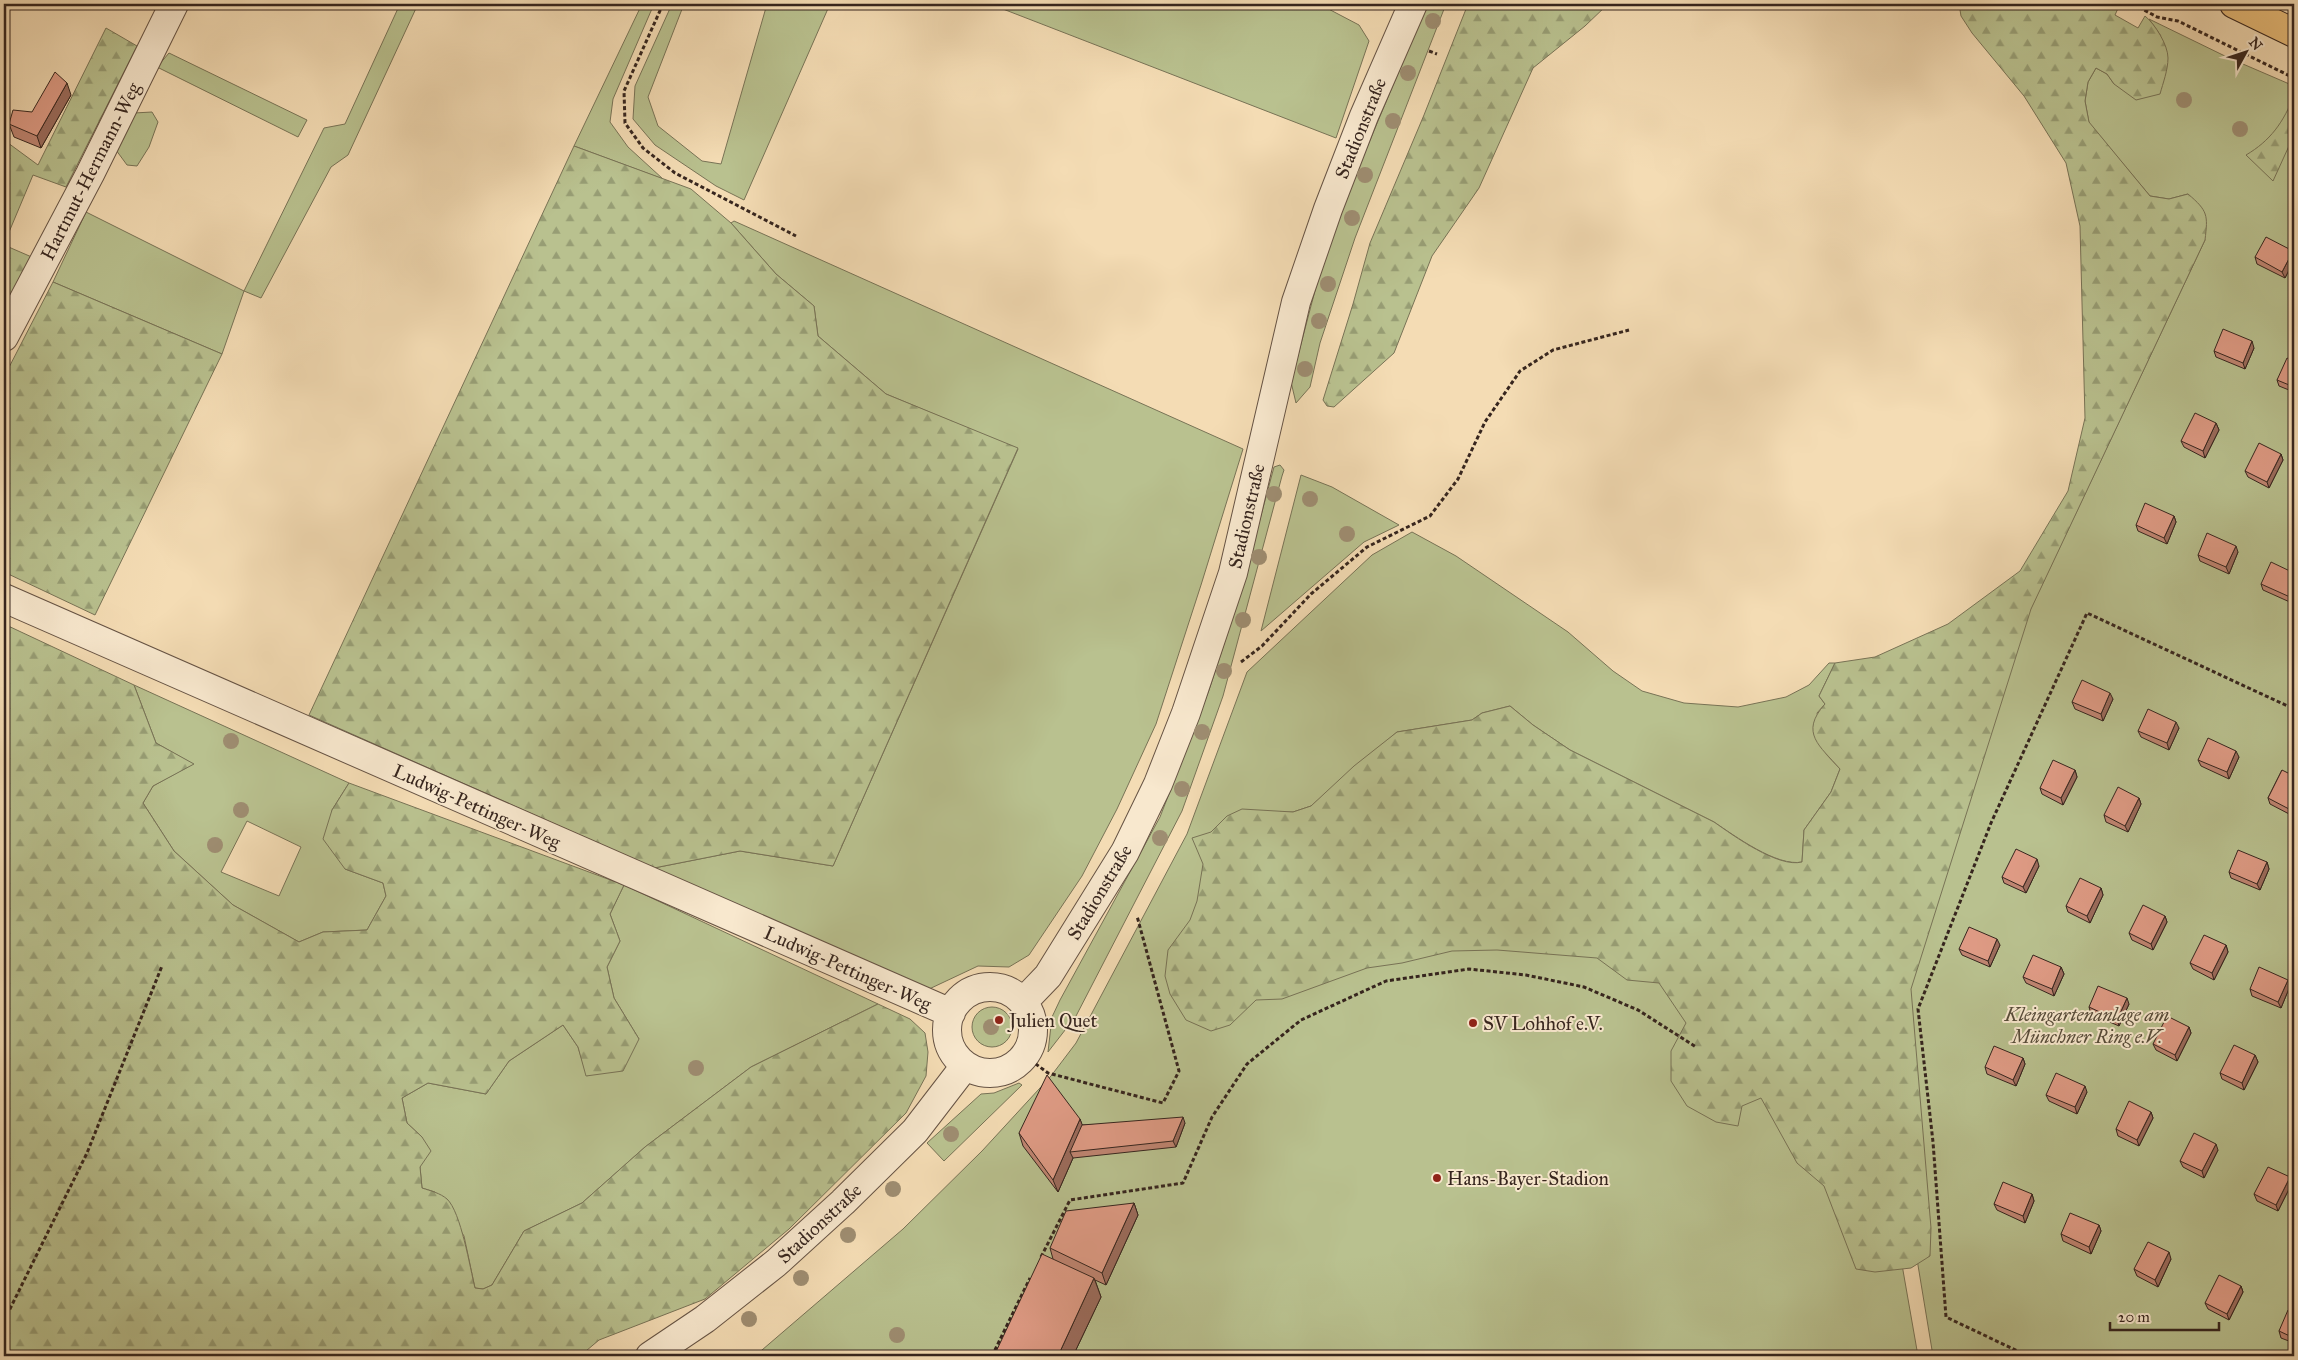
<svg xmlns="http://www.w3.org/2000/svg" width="2298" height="1360" font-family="'IM FELL Great Primer',serif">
  <defs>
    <pattern id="forest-firs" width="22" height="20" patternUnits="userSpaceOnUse" patternTransform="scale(1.25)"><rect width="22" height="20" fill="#b9c18f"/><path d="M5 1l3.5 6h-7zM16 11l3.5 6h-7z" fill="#979d74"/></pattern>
  </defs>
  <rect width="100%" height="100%" fill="#f4dcb4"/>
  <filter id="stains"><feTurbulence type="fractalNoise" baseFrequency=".004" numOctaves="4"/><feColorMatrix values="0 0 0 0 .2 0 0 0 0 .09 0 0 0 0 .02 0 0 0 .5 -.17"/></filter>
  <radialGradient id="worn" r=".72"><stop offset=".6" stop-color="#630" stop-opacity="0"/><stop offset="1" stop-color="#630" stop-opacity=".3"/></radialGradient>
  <!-- green -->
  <path fill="#b9c18f" stroke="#787356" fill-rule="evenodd" d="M400,4H418L348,155L331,167L261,298L244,291L222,354L53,282L86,212L244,291L324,128L345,124Z
    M642,4H654L613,99L610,122L628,147L663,179L574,146Z
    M672,4H684L648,97L658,126L702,161L721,164L767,4H830L744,200L716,186L655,145L633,119L635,86Z
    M990,4H1319L1359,25L1369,41L1336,138Z
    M1427,4H1446L1355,238L1320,343L1310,387L1296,403L1291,382L1322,264L1352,183Z
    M2149,19L2229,58L2294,86V1356H1933L1876,1011L1946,788L2205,240L2188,194L2169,199L2150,196L2089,123L2085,101L2088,82L2096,68L2107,74L2114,84L2161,36Z
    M169,53L307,120L298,137L157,67Z
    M152,112L158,122L149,147L137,166L127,165L116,150L134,113Z
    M734,221L1243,449L1201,585L1156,724L1117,809L1082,876L1029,955L1009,967L978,966L927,990L654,868L740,851L833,866L1018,449L886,394L818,336L814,306L776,274L731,223Z
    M1280,465L1284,470L1282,476L1223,696L1182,811L1076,1016L1048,1052L1052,1017L1060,1000L1160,817L1181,763L1209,690L1238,601L1274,467Z
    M1301,475L1332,487L1399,525L1364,542L1261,631Z
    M1412,532L1456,556L1568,632L1613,671L1642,691L1684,703L1738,707L1786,697L1809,685L1829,663H1835L1819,696L1825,704L1817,713L1826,754L1840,769L1831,792L1804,830L1802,862C1777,867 1735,836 1714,822L1570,750L1533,725L1510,706L1482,713L1472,720L1397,732L1311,806L1293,812H1280L1856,1002L1918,1356H755L903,1229L982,1151L1051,1076L1076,1043L1187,834L1247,672L1372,555Z
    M134,685L349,783L332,810L345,869L383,883L386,896L367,930L323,932L299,942L233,905L174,851L143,803L153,786L193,764L156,743ZM247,821L301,847L279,896L221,872Z
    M624,885L878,1004L751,1067L645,1147L582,1203L524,1231L492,1285L483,1289L475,1288L464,1236L435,1192L422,1188L420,1167L422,1137L407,1123L402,1098L428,1083L486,1094L509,1061L563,1025L578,1047L587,1076L639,1039L614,998L607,967L620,941L610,914Z
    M972 1027a20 20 0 1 1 40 0a20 20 0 1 1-40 0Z
    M1019,1083L1022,1085L944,1161L927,1143L981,1094L994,1093Z"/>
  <!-- forest -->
  <path fill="url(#forest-firs)" stroke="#787356" d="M1468,4L1607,5L1585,26L1533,68L1479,188L1432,256L1394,353L1334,407L1327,406L1323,400L1353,304L1370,243L1424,115Z
    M1959,4H2120L2115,15L2138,28L2145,16C2155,24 2168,45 2168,58C2168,70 2163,83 2160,94L2136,100L2114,84L2107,74L2096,68L2088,82L2085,101L2089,122L2150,196L2169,199L2188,194C2208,211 2208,215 2205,240L2031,609L1911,989L1931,1228L1930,1256L1911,1268L1875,1272L1856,1269L1824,1186L1797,1163L1761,1098L1742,1106L1738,1126L1716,1122L1687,1106L1671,1081V1051L1686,1023L1659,983L1627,980L1597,958L1497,950L1452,951L1402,963L1367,968L1282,999L1256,1000L1230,1025L1211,1031L1186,1020L1170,994L1165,976L1168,950L1190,920L1197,901L1203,864L1192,838L1211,832L1227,816L1242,809L1293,812L1311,806L1354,766L1397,732L1472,720L1482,713L1510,706L1533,725L1570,750L1714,822C1734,836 1778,868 1802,862L1804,830L1831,792L1840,769C1820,746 1799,733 1825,704L1819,696L1835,663L1875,657L1948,624L2020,571L2068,491L2085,418L2080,226L2066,163L2024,96L1972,33L1961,16Z
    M106,28L137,46L66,187L33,175L4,244V140L38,165Z
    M2294,95V135L2273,181L2246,155C2270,141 2284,122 2294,95Z
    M574,146L691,189L731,223L776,274L814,306L818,336L886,394L1018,448L833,866L740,851L654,868L309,715Z
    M4,245L34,258L11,305L4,301Z
    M53,282L222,354L95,615L4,572V377Z
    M4,624L134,685L156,743L194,764L153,786L143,803L174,851L233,905L299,942L323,932L367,930L386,896L383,883L345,869L323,839L332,810L349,783L624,885L610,914L620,941L607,967L614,998L639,1039L623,1071L586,1076L578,1047L563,1025L509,1061L486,1094L428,1083L402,1098L407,1123L422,1137L431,1151L420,1167L422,1188C431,1191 440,1193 447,1199C461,1212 470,1268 475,1288L483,1289L492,1285L524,1231L582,1203L645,1147L751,1067L878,1004L910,1019L925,1033L928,1052L926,1076L906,1113L789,1229L705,1299L599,1340L580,1356H4Z"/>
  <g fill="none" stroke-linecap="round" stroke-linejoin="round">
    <!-- minor casing -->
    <g stroke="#665344" stroke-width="30">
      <path id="minor" d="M4,337L90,174L174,4
        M4,598L951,1013
        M947 1030a43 43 0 1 1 86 0a43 43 0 1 1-86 0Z
        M1023,1002L1048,976L1125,852L1158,784L1186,713L1233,573L1296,302L1328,209L1364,116L1413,4
        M650,1356L705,1319L776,1263L843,1202L915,1131L965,1066"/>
    </g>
    <!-- major casing -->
    <g stroke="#36251e" stroke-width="30">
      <path id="major" d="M2234,4L2294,33"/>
    </g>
    <!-- path -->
    <path stroke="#36251e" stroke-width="3" stroke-dasharray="4 2.5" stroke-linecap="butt" d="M663,4L624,91L625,123L643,148L675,173L796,236
      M2133,4L2157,17L2178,21L2294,78
      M1429,51L1437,54
      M1241,662L1262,646L1311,594L1367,547L1430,516L1458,479L1485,422L1520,371L1553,350L1629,330
      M1025,1056L1048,1073L1163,1103L1179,1071L1137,916
      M1041,1257L1070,1200L1183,1183L1212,1117L1247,1064L1301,1020L1386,981L1469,969L1526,975L1584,987L1638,1010L1696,1047
      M4,1321L87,1153L162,966
      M992,1356L1030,1278
      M2028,1356L1946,1317L1933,1142L1918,1009L1991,823L2087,613L2294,709"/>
    <!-- minor -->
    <use href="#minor" stroke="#f8e8ce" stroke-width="28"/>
    <!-- major -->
    <use href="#major" stroke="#eabe7a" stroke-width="28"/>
  </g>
  <!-- trees -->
  <g fill="#9e8d71">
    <circle cx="1433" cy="21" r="8"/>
    <circle cx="1408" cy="73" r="8"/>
    <circle cx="2184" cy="100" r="8"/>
    <circle cx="1393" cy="121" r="8"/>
    <circle cx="2240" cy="129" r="8"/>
    <circle cx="1365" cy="175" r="8"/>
    <circle cx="1352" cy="218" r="8"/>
    <circle cx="1328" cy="284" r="8"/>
    <circle cx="1319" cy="321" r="8"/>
    <circle cx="1305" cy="369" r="8"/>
    <circle cx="1274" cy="494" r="8"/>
    <circle cx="1310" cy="499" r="8"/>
    <circle cx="1347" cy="534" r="8"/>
    <circle cx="1259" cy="557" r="8"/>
    <circle cx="1243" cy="620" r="8"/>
    <circle cx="1224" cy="671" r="8"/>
    <circle cx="1202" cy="732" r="8"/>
    <circle cx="231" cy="741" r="8"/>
    <circle cx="1182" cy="789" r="8"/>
    <circle cx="241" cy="810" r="8"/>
    <circle cx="1160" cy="838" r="8"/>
    <circle cx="215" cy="845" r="8"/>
    <circle cx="991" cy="1027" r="8"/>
    <circle cx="696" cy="1068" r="8"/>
    <circle cx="951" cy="1134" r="8"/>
    <circle cx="893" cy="1189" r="8"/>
    <circle cx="848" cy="1235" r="8"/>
    <circle cx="801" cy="1278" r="8"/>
    <circle cx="749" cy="1319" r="8"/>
    <circle cx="897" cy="1335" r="8"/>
  </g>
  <!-- wall -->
  <path fill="#c08572" stroke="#36251e" d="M71,95L41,148L14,137L9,124Z
    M2294,253V260L2285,278L2257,264L2255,257Z
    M2254,348L2245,369L2216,357L2214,351Z
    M2294,361V392L2279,386L2277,380Z
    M2216,423L2219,430L2205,458L2184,447L2181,441Z
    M2281,454L2283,460L2269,488L2248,477L2245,471Z
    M2174,516L2176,522L2167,544L2138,531L2136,525Z
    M2238,552L2229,574L2200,561L2198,555Z
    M2294,573V598L2292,603L2263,590L2261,584Z
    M2113,699L2103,721L2075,709L2072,702Z
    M2179,728L2169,750L2141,737L2138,731Z
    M2239,757L2229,779L2201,766L2198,760Z
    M2075,770L2077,777L2063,805L2042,794L2040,788Z
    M2282,770L2291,815L2270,804L2268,798Z
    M2139,798L2141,804L2128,832L2106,822L2104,815Z
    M2267,862L2269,869L2260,890L2231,878L2229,872Z
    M2039,866L2026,893L2004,883L2002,877Z
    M2101,888L2103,895L2090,923L2068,912L2066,906Z
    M2165,916L2167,922L2153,950L2132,940L2129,933Z
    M2000,945L1990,967L1962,955L1959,949Z
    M2226,945L2228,952L2214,980L2193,969L2190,963Z
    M2061,967L2064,974L2054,996L2026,983L2023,977Z
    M2290,986L2281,1008L2252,996L2250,989Z
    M2129,1004L2119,1026L2091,1014L2089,1007Z
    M2189,1027L2191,1033L2177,1061L2156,1050L2153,1044Z
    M2255,1055L2258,1062L2244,1090L2222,1079L2220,1073Z
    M2023,1058L2025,1064L2016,1086L1987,1074L1985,1067Z
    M2087,1092L2077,1114L2049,1101L2046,1095Z
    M2151,1112L2153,1118L2139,1146L2118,1136L2116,1129Z
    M1080,1119L1082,1125L1185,1123L1176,1147L1073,1158L1058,1192L1023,1146L1019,1133Z
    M2218,1150L2204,1178L2183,1167L2180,1161Z
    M2290,1177L2292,1183L2278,1211L2257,1201L2254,1194Z
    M2032,1194L2034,1201L2025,1223L1997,1210L1994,1204Z
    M1134,1203L1138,1215L1106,1285L1095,1280L1101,1297L1073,1356H994L1053,1259L1050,1248Z
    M2099,1225L2101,1231L2091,1254L2063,1241L2061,1234Z
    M2171,1259L2158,1287L2137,1276L2134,1269Z
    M2241,1286L2243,1292L2229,1320L2208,1309L2205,1303Z
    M2294,1312V1343L2281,1338L2279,1331Z"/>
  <!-- shaded-wall -->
  <path fill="#9c6c5d" stroke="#36251e" d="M67,83L71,95L41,148L37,136Z
    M2293,251L2294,253V260L2285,278L2282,272Z
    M2252,341L2254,348L2245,369L2243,363Z
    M2216,423L2219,430L2205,458L2203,451Z
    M2281,454L2283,460L2269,488L2267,482Z
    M2174,516L2176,522L2167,544L2164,538Z
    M2236,546L2238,552L2229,574L2226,567Z
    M2294,586V598L2292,603L2290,597Z
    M2110,693L2113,699L2103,721L2101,714Z
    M2176,722L2179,728L2169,750L2167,743Z
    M2236,751L2239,757L2229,779L2227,772Z
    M2075,770L2077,777L2063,805L2061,798Z
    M2139,798L2141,804L2128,832L2125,826Z
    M2294,798V809L2291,815L2289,809Z
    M2037,859L2039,866L2026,893L2023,887Z
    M2267,862L2269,869L2260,890L2257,884Z
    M2101,888L2103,895L2090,923L2087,916Z
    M2165,916L2167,922L2153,950L2151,944Z
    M1997,939L2000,945L1990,967L1988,961Z
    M2226,945L2228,952L2214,980L2212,973Z
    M2061,967L2064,974L2054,996L2052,989Z
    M2288,980L2290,986L2281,1008L2278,1002Z
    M2127,998L2129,1004L2119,1026L2117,1020Z
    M2189,1027L2191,1033L2177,1061L2175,1055Z
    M2255,1055L2258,1062L2244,1090L2242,1083Z
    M2023,1058L2025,1064L2016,1086L2013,1080Z
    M2085,1086L2087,1092L2077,1114L2075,1107Z
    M2151,1112L2153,1118L2139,1146L2137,1140Z
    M1183,1117L1185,1123L1176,1147L1173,1141Z
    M1080,1119L1085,1132L1070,1152L1073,1158L1058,1192L1053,1180Z
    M2216,1144L2218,1150L2204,1178L2202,1171Z
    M2290,1177L2292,1183L2278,1211L2276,1205Z
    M2032,1194L2034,1201L2025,1223L2023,1216Z
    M1134,1203L1138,1215L1106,1285L1102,1273Z
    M2099,1225L2101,1231L2091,1254L2089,1247Z
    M2169,1252L2171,1259L2158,1287L2155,1280Z
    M1094,1278L1101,1297L1073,1356H1058Z
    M2241,1286L2243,1292L2229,1320L2227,1314Z"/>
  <!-- building -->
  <path fill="#df9b85" stroke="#36251e" d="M55,72L67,83L37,136L9,124L13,110L32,112Z
    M2266,237L2293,251L2282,272L2255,257Z
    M2223,329L2252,341L2243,363L2214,351Z
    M2287,358L2294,361V387L2277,380Z
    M2195,413L2216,423L2203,451L2181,441Z
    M2259,443L2281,454L2267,482L2245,471Z
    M2145,503L2174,516L2164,538L2136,525Z
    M2207,533L2236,546L2226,567L2198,555Z
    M2271,562L2294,573V586L2290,597L2261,584Z
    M2082,680L2110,693L2101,714L2072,702Z
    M2148,709L2176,722L2167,743L2138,731Z
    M2208,738L2236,751L2227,772L2198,760Z
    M2053,760L2075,770L2061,798L2040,788Z
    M2282,770L2294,776V798L2289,809L2268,798Z
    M2118,787L2139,798L2125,826L2104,815Z
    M2016,849L2037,859L2023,887L2002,877Z
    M2238,850L2267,862L2257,884L2229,872Z
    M2080,878L2101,888L2087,916L2066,906Z
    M2143,905L2165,916L2151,944L2129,933Z
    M1969,927L1997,939L1988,961L1959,949Z
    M2204,935L2226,945L2212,973L2190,963Z
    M2033,955L2061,967L2052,989L2023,977Z
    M2259,967L2288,980L2278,1002L2250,989Z
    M2098,986L2127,998L2117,1020L2089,1007Z
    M2167,1016L2189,1027L2175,1055L2153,1044Z
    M2234,1045L2255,1055L2242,1083L2220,1073Z
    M1994,1046L2023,1058L2013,1080L1985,1067Z
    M2056,1073L2085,1086L2075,1107L2046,1095Z
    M1047,1075L1080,1119L1053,1180L1019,1133Z
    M2129,1101L2151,1112L2137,1140L2116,1129Z
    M1183,1117L1173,1141L1070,1152L1082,1125Z
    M2194,1133L2216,1144L2202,1171L2180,1161Z
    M2268,1167L2290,1177L2276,1205L2254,1194Z
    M2003,1182L2032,1194L2023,1216L1994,1204Z
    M1134,1203L1102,1273L1050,1248L1066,1211Z
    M2070,1213L2099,1225L2089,1247L2061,1234Z
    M2148,1242L2169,1252L2155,1280L2134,1269Z
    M1042,1254L1094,1278L1058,1356H994Z
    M2219,1275L2241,1286L2227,1314L2205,1303Z
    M2288,1310L2294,1312V1338L2279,1331Z"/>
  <!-- markers -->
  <g fill="#8f2418" stroke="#f8e8ce" stroke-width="2">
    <circle cx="999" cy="1020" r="5"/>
    <circle cx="1473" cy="1023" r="5"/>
    <circle cx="1437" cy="1178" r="5"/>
  </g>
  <g text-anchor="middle" stroke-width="4" stroke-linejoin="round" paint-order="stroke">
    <!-- street labels -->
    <g font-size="19" fill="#36251e" stroke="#f8e8ce">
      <text transform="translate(1360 128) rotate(-68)" y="7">Stadionstraße</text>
      <text transform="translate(90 171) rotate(-63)" y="7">Hartmut-Hermann-Weg</text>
      <text transform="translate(1246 516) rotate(-77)" y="7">Stadionstraße</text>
      <text transform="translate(477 806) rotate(24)" y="7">Ludwig-Pettinger-Weg</text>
      <text transform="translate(1099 892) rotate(-59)" y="7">Stadionstraße</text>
      <text transform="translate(848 968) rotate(24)" y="7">Ludwig-Pettinger-Weg</text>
      <text transform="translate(819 1223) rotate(-43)" y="7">Stadionstraße</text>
    </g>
    <!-- park labels -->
    <g font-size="19" font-style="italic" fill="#574c3a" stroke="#f8e8ce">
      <text x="2087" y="1021">Kleingartenanlage am<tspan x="2087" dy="22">Münchner Ring e.V.</tspan></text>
    </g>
    <!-- poi labels -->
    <g font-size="19" fill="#36251e" stroke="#f8e8ce" text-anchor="start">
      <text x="1009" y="1027">Julien Quet</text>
      <text x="1483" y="1030">SV Lohhof e.V.</text>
      <text x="1447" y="1185">Hans-Bayer-Stadion</text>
    </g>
  </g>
  <!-- margin -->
  <rect width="2298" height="1360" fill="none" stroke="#f4dcb4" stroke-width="20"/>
  <rect x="5" y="5" width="2288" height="1350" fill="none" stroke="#36251e" stroke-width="2.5"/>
  <rect x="10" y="10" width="2278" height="1340" fill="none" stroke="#36251e"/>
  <!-- north arrow -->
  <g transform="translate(2246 52) rotate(50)" stroke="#f8e8ce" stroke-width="4" paint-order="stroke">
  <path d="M0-4L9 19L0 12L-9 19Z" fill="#36251e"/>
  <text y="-8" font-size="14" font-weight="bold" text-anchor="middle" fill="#36251e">N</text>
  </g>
  <!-- scale -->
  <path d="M2110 1322v8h109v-8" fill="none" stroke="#36251e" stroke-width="2.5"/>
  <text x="2118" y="1322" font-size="15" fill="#36251e" stroke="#f8e8ce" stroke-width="4" paint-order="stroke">20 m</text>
  <rect width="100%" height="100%" filter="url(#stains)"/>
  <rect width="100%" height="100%" fill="url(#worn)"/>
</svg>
